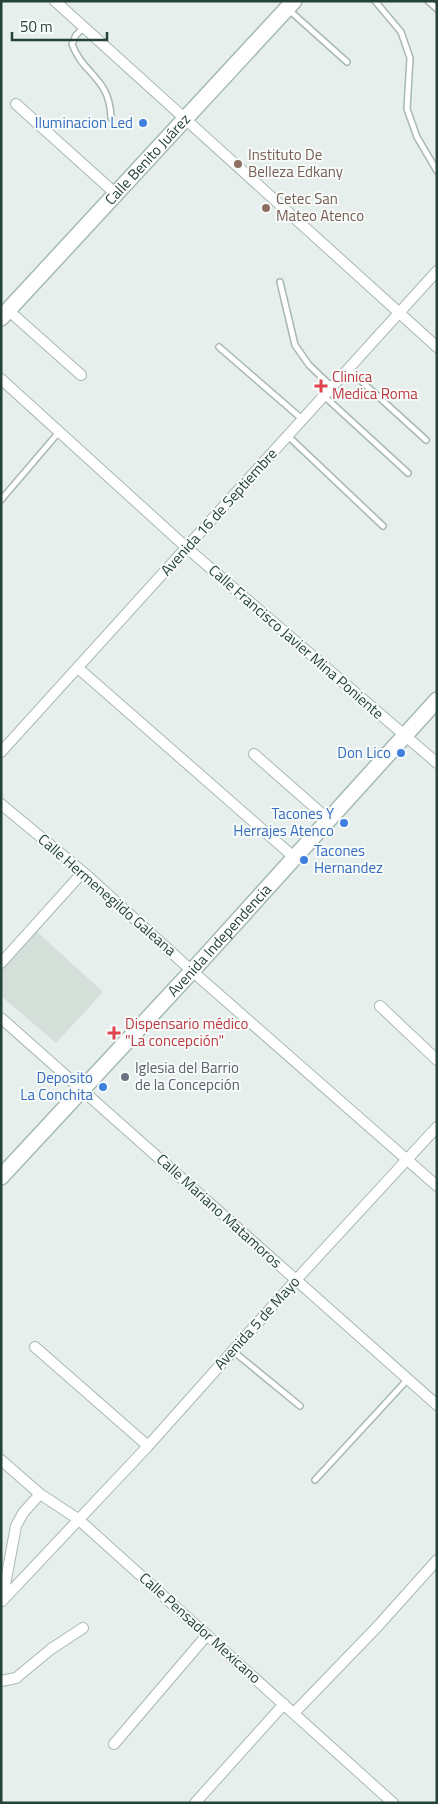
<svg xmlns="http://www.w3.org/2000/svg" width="438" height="1804" font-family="'Titillium Web',sans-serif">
  <rect width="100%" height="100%" fill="#e6efeb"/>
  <!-- built -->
  <path fill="#d4dfda" d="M34,929L103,992L56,1043L1,996V965Z"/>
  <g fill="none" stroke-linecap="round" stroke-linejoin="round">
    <!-- lane casing -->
    <g stroke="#a8b8b2" stroke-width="8">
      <path id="lane" d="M375,1L401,32L410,58L407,109L417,137L437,171
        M428,1L437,9
        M289,10L347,62
        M84,27L76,35L72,44C83,75 110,77 111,118
        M280,282L295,345L309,365L332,387
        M219,347L302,419
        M348,369L426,440
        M324,396L408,473
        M288,436L383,526
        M1,500L59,432
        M233,1351L300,1406
        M315,1480L408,1379"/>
    </g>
    <!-- street casing -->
    <g stroke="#a8b8b2" stroke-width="12">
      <path id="street" d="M55,1L437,347
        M16,104L116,194
        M8,310L81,375
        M1,379L187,548L437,763
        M78,668L295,858
        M1,752L437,271
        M254,754L329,820
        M1,804L83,872L192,971L437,1186
        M1,963L83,872
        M380,1006L437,1060
        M1,1018L437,1405
        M35,1347L148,1446
        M1,1460L40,1494L78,1519L393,1803
        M2,1601L148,1446L296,1280L437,1127
        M2,1601L16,1526L23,1513L40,1494
        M1,1681L16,1678L51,1649L83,1628
        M294,1713L378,1626L437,1560
        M114,1744L207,1635
        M195,1803L284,1704"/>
    </g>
    <!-- secondary casing -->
    <g stroke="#a4bbb3" stroke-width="18">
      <g id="secondary">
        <path id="s1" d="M1,318L294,1"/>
        <path id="s2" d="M1,1177L192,971L437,700"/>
      </g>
    </g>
    <!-- lane -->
    <use href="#lane" stroke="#fff" stroke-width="5"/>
    <!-- street -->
    <use href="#street" stroke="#fff" stroke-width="10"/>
    <!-- secondary -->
    <use href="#secondary" stroke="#fff" stroke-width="15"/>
  </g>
  <!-- markers -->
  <g fill="#3f7fe0" stroke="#f7fbf9" stroke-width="2">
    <circle cx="143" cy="123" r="5"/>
    <circle cx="401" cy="753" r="5"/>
    <circle cx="344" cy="823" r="5"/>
    <circle cx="304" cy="860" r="5"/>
    <circle cx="103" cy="1087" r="5"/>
  </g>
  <g fill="#8d6e63" stroke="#f7fbf9" stroke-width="2">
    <circle cx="238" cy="164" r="5"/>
    <circle cx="266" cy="208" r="5"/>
  </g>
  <g fill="#e0444e" stroke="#f7fbf9" stroke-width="2">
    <path d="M318.5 378.5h5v5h5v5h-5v5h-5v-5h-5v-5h5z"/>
    <path d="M111.5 1025.5h5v5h5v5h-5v5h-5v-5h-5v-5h5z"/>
  </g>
  <circle fill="#6b7280" stroke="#f7fbf9" stroke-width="2" cx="125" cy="1077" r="5"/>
  <g text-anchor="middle" stroke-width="4" stroke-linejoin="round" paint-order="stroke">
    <!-- shop labels -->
    <g font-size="15" fill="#366cbe" stroke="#f7fbf9" text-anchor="end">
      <text x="133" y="128">Iluminacion Led</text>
      <text x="391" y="758">Don Lico</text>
      <text x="334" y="819">Tacones Y<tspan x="334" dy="17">Herrajes Atenco</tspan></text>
      <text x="314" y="856" text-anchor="start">Tacones<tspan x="314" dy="17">Hernandez</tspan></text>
      <text x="93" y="1083">Deposito<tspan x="93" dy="17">La Conchita</tspan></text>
    </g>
    <!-- education labels -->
    <g font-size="15" fill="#785e54" stroke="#f7fbf9" text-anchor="start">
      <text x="248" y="160">Instituto De<tspan x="248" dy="17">Belleza Edkany</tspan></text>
      <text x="276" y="204">Cetec San<tspan x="276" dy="17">Mateo Atenco</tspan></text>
    </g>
    <!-- street labels -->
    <g font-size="15" fill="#24423a" stroke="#f7fbf9">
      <text dy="5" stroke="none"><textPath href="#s1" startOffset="216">Calle Benito Juárez</textPath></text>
      <text transform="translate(219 512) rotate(-48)" y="5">Avenida 16 de Septiembre</text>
      <text transform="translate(296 642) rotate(41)" y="5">Calle Francisco Javier Mina Poniente</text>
      <text transform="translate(107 895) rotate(41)" y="5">Calle Hermenegildo Galeana</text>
      <text dy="5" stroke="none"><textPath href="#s2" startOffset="322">Avenida Independencia</textPath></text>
      <text transform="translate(219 1211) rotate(42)" y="5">Calle Mariano Matamoros</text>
      <text transform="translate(257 1323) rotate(-48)" y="5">Avenida 5 de Mayo</text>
      <text transform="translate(200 1628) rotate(42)" y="5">Calle Pensador Mexicano</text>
    </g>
    <!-- health labels -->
    <g font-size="15" fill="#be3a42" stroke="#f7fbf9" text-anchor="start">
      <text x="332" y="382">Clinica<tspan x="332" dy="17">Medica Roma</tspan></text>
      <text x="125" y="1029">Dispensario médico<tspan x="125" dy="17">"La concepción"</tspan></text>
    </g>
    <!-- worship labels -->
    <g font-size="15" fill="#5b616d" stroke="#f7fbf9" text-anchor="start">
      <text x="135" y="1073">Iglesia del Barrio<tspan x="135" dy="17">de la Concepción</tspan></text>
    </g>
  </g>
  <!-- border -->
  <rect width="438" height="1804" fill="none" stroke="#24423a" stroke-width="5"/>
  <!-- scale -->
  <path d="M12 32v8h95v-8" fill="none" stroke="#24423a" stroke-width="2.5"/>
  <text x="20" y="32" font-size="15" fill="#24423a" stroke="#f7fbf9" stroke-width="4" paint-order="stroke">50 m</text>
</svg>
